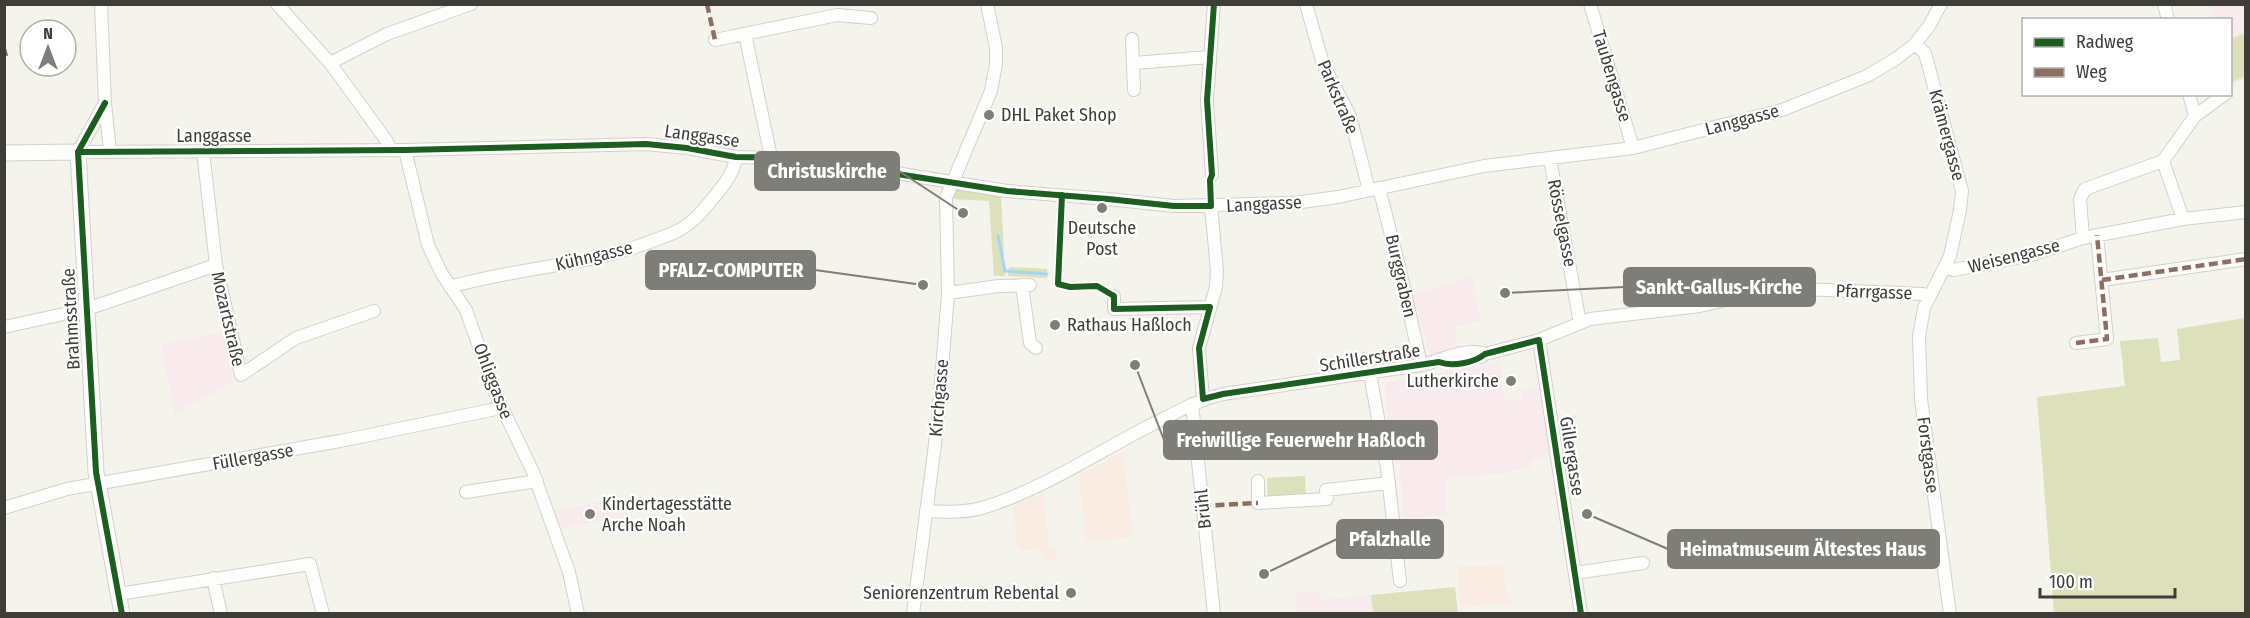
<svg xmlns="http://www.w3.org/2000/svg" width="2250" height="618" font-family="'Fira Sans Condensed',sans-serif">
  <rect width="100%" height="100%" fill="#f4f3ec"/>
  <!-- commercial -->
  <path fill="#faebe3" d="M1123,452L1133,537L1086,542L1079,475Z
    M1043,493L1049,548H1055L1057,560L1044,562L1043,551L1018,549L1013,506Z
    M1502,565L1505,587L1512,603L1460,607L1457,567Z"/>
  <!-- education -->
  <path fill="#f8eaed" d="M2210,5H2245V79L2232,86L2230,20L2214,19Z
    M1472,275L1480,321L1454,327L1459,350L1433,355L1429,353L1413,295Z
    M222,332L233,381L175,414L161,345Z
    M1499,361L1505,401L1522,398V390L1540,388L1549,458L1531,459L1530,469L1509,470L1508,473L1445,477L1447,515L1403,518L1400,463H1395L1386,405L1385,383Z
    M623,497L627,516L559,529L552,511Z
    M1319,591L1320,600L1371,595L1373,613H1297L1296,593Z"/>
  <!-- green -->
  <path fill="#dce1bc" d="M2245,34V76L2231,83V38Z
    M953,186L1001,194L1005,276H994L989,201L951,199Z
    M1009,267L1047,269V278L1008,276Z
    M2245,318V613H2054L2037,397L2125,386L2120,341L2158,338L2161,362L2180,360L2177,329Z
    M1305,476L1306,495L1268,497L1267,478Z
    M1455,587L1458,613H1373L1371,595Z"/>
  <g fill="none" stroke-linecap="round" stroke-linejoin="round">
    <!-- stream -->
    <path stroke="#a6d6f2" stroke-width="3" d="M998,236L1005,271L1047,274"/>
    <!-- minor casing -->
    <g stroke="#d1d0cb" stroke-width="14">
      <path id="minor" d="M101,4L105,103L110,151
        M277,4L330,63L386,140L391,150
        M1306,4L1323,64L1350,116L1369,190
        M1590,4L1633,148
        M2164,4L2168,20
        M745,34L771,157
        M1132,39L1134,90
        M715,40L837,15L871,18
        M1915,44L1925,53L1962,191L1960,210L1950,256L1924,308L1919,336L1921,399L1950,614
        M330,63L387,34L471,4
        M1134,63L1209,57
        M2189,94L2195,116
        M105,103L78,152L405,150L646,144L687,148L736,157L810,159L1007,191L1108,199L1174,206L1294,203L1338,197L1484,166L1633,148L1782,110L1867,76L1897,58L1915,44L1929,26L1941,4
        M405,150L428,245L442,274L466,310L496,395L533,472L569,572L578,614
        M203,151L216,265L241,375L296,338L374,311
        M1550,159L1580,323
        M2163,161L2183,219L2246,212
        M1212,175L1207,100L1214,4
        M1379,188L1400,270L1421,365
        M2083,238L2080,199L2085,189L2163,161L2195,116L2225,94
        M1945,267L1954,270L2031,255L2083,238L2183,219
        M2102,280L2246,259
        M1022,285L1030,343L1036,348
        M450,287C515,268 584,266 647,243C659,238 671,235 681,229C695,221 705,208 714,197C724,185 734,173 736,157
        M948,293L999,286L1030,285
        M1114,296V309L1210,307
        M4,327L87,309L216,265
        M1539,340L1581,614
        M2076,343L2107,339L2097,235
        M1481,357L1485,354L1539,340L1590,319L1700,306L1776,288L1923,294L1928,297
        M1370,374L1387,468L1400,581
        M1203,399L1199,348L1216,287L1217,271L1211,206
        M1192,404L1214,614
        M1258,481V503L1327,499L1326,490L1389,483
        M466,492L537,481
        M4,508L67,489L340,441L501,408
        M926,511C945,512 966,513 985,507C1044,489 1104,448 1159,421C1180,410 1199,400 1223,394L1421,365C1441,361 1465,347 1485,354
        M1575,573L1643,563
        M213,578L221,614
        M119,594L310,564L323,614
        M913,614L938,421L948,293L946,198L991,91L996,64V48L987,4"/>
    </g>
    <!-- major casing -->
    <g stroke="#d1d0cb" stroke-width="17">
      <path id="major" d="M4,153L78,152L96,472L122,614"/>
    </g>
    <!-- minor -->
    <use href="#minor" stroke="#fdfdfc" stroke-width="12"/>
    <!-- major -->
    <use href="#major" stroke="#fdfdfc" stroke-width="15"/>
    <!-- quiet -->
    <path stroke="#8d6e63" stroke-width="4.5" stroke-dasharray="9 4.5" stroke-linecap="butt" d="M707,4L715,40
      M4,49L6,56
      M2102,280L2246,259
      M2076,343L2107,339L2097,235
      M1202,506L1258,503"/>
    <!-- cycleway casing -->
    <g stroke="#fff" stroke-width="10">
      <path id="cycleway" d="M105,103L78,152L96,472L122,614
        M78,152L405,150L646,144L687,148L736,157L794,158L826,161L897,174L1007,191L1108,199L1174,206H1211L1210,180L1212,175L1207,100L1214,4
        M1062,195L1058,284L1070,287L1097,286L1114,296V309L1210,307L1199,348L1203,399L1223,394L1439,362C1452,367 1474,363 1485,354L1539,340L1581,614"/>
    </g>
    <!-- cycleway -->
    <use href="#cycleway" stroke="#1b5e20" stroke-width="6"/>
  </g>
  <!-- markers -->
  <g fill="#7e7d77" stroke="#fff" stroke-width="2">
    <circle cx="989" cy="115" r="6"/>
    <circle cx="1102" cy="208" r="6"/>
    <circle cx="1055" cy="325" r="6"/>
    <circle cx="1511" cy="381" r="6"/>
    <circle cx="590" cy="514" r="6"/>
    <circle cx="1071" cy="593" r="6"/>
  </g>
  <g text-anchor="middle" stroke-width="4.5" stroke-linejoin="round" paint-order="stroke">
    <!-- street labels -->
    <g font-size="18" fill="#3e3d38" stroke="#fff">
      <text transform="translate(1612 76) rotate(73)" y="6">Taubengasse</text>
      <text transform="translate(1338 97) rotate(67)" y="6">Parkstraße</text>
      <text transform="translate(1742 120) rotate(-15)" y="6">Langgasse</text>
      <text transform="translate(1947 135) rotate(75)" y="6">Krämergasse</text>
      <text x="214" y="142">Langgasse</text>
      <text transform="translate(702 136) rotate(8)" y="6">Langgasse</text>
      <text transform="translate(1264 204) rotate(-3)" y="6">Langgasse</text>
      <text transform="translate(1562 223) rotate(79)" y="6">Rösselgasse</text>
      <text transform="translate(594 256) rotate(-13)" y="6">Kühngasse</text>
      <text transform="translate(2014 256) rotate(-14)" y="6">Weisengasse</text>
      <text transform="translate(1401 276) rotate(77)" y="6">Burggraben</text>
      <text transform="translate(1874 292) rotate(2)" y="6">Pfarrgasse</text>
      <text transform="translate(71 319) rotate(-93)" y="6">Brahmsstraße</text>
      <text transform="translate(228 319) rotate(77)" y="6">Mozartstraße</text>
      <text transform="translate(1370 358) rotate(-9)" y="6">Schillerstraße</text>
      <text transform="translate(493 381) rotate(69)" y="6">Ohliggasse</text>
      <text transform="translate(939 398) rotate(-85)" y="6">Kirchgasse</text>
      <text transform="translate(1928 455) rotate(83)" y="6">Forstgasse</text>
      <text transform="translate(1572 456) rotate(81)" y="6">Gillergasse</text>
      <text transform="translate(253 457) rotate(-10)" y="6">Füllergasse</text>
      <text transform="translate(1203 509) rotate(-96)" y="6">Brühl</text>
    </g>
    <!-- poi labels -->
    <g font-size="18" fill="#3e3d38" stroke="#fff" text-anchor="start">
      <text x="1001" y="121">DHL Paket Shop</text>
      <text x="1102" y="234" text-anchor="middle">Deutsche<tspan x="1102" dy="21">Post</tspan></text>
      <text x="1067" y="331">Rathaus Haßloch</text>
      <text x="1499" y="387" text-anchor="end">Lutherkirche</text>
      <text x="602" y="510">Kindertagesstätte<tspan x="602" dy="21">Arche Noah</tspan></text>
      <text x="1059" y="599" text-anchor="end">Seniorenzentrum Rebental</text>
    </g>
  </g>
  <!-- callouts -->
  <path fill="none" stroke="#7e7d77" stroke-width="2" d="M963 213L899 171M923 285L815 270M1505 293L1624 287M1135 365L1164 440M1264 574L1337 539M1587 514L1668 549"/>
  <g fill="#7e7d77" stroke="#fff" stroke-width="2">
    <circle cx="963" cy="213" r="6"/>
    <circle cx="923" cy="285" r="6"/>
    <circle cx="1505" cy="293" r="6"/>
    <circle cx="1135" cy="365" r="6"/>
    <circle cx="1264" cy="574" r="6"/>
    <circle cx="1587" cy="514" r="6"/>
  </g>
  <g fill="#7e7d77" stroke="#7e7d77" stroke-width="2">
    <rect x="755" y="152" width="144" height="38" rx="6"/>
    <rect x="646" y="251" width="169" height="38" rx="6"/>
    <rect x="1624" y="268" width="191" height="38" rx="6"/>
    <rect x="1164" y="421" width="273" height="38" rx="6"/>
    <rect x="1337" y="520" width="106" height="38" rx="6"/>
    <rect x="1668" y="530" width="271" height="38" rx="6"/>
  </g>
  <g font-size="20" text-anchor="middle" font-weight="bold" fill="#fff">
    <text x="827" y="178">Christuskirche</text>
    <text x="731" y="277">PFALZ-COMPUTER</text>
    <text x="1719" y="294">Sankt-Gallus-Kirche</text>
    <text x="1301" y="447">Freiwillige Feuerwehr Haßloch</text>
    <text x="1390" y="546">Pfalzhalle</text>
    <text x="1803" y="556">Heimatmuseum Ältestes Haus</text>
  </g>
  <!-- border -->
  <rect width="2250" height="618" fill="none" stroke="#3e3d38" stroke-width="12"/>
  <!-- legend -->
  <rect x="2022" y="18" width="210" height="78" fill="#ffffff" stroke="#b2b1af" stroke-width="1.5"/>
  <rect x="2034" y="38" width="30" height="9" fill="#1b5e20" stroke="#b2b1af" stroke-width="1.5"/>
  <text x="2076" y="48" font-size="18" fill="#3e3d38">Radweg</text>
  <rect x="2034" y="68" width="30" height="9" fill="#8d6e63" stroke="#b2b1af" stroke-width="1.5"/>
  <text x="2076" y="78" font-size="18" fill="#3e3d38">Weg</text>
  <!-- north arrow -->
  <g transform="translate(48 48)"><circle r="28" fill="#ffffff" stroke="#b2b1af" stroke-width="1.5"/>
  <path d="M0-4.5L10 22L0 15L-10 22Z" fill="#7e7d77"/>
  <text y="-9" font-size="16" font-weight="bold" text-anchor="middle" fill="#3e3d38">N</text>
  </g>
  <!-- scale -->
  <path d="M2040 588v9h135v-9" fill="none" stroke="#3e3d38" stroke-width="3"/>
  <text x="2049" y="588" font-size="18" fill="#3e3d38" stroke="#ffffff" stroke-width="4.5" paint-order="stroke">100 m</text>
</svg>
